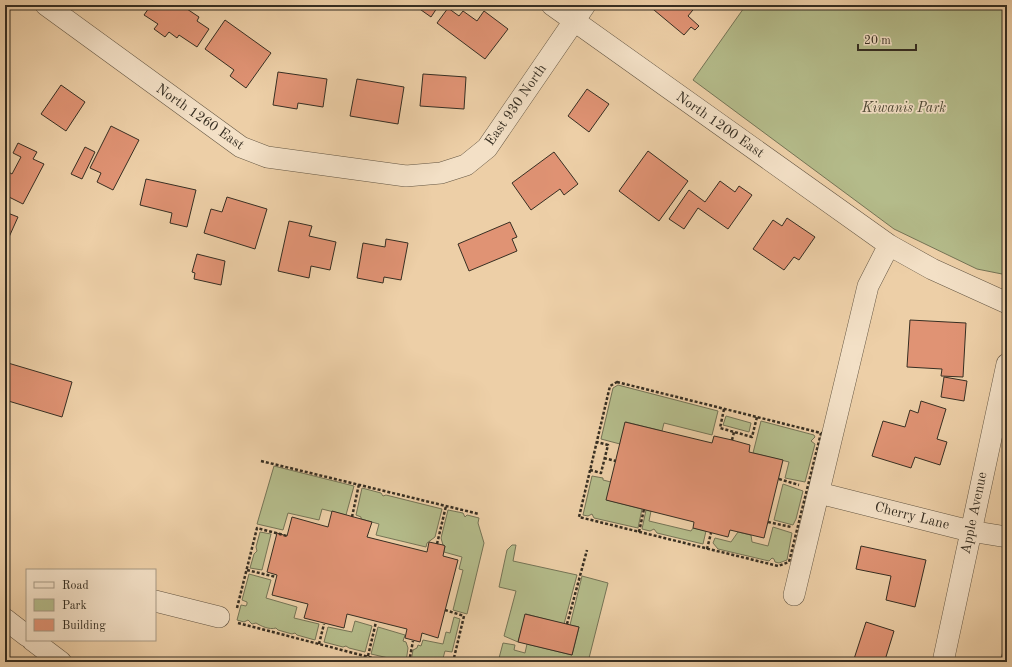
<svg xmlns="http://www.w3.org/2000/svg" width="1012" height="667" viewBox="0 0 1012 667" font-family="'Old Standard TT',serif">
  <style>
    .green { fill: #b4bb8a; stroke: #757456 }
    .building { fill: #e09374; stroke: #362e22 }
    .lines { fill: none; stroke-linecap: round; stroke-linejoin: round }
    .minor-casing { stroke: #645643; stroke-width: 22 }
    .path { stroke: #362e22; stroke-width: 2.5; stroke-dasharray: 3 2; stroke-linecap: butt }
    .minor { stroke: #f3e0c6; stroke-width: 21 }
    .labels { text-anchor: middle; dominant-baseline: central; stroke-width: 3.5; stroke-linejoin: round; paint-order: stroke }
    .street-label { font-size: 14px; fill: #362e22; stroke: #f3e0c6 }
    .park-label { font-size: 14px; font-style: italic; fill: #4f4a37; stroke: #f3e0c6 }
  </style>
  <rect width="100%" height="100%" fill="#edcfa7"/>
  <filter id="stains"><feTurbulence type="fractalNoise" baseFrequency=".005" numOctaves="4"/><feColorMatrix values="0 0 0 0 .2 0 0 0 0 .09 0 0 0 0 .02 0 0 0 .5 -.17"/></filter>
  <radialGradient id="worn" r=".72"><stop offset=".6" stop-color="#630" stop-opacity="0"/><stop offset="1" stop-color="#630" stop-opacity=".3"/></radialGradient>
  <path class="green" d="M746 5H1007V275L977 269 894 229 693 80Z
    M618 385 718 411 712 435 664 423 662 431 626 422 620 444 601 439 613 388Z
    M726 416 751 423 749 432 723 425Z
    M761 421 814 435 815 437 811 441 815 444 805 482 785 478 789 462 753 453Z
    M274 466 354 486 346 515 322 509 319 520 288 513 283 530 257 524Z
    M592 476 603 478V480L611 482 607 500 642 509 638 528 594 518 592 514 588 516 583 515Z
    M783 484 803 491 796 519 793 525 774 520Z
    M362 488 381 493 383 496 386 495 442 509 435 537 427 543 426 547 376 535 379 524 361 519V517L356 515Z
    M448 510 463 513 465 517 467 515 479 518 478 523 484 543 467 614 453 610 463 570 459 569 462 557 444 552 445 546 443 545 441 538Z
    M646 510 651 511 649 521 691 531 693 528 706 531 703 544 657 533 654 529 650 531 642 529Z
    M773 527 792 533 787 560 779 563 775 562 774 559 772 558 769 561 718 549 713 543 715 538 731 542 738 532 751 535 752 542 768 546Z
    M260 532 271 534 262 570 250 568 254 554 257 551 256 547Z
    M512 545H516L513 561 577 575 564 624 526 614 518 642 504 636 516 591 499 587 507 550Z
    M249 574 271 580 266 598 297 607 294 618 319 624 315 640 297 635 295 633 292 634 278 630 276 628C269 630 261 626 256 623L252 624 248 620 244 622 237 620 241 605 246 606 247 604V602L242 600Z
    M582 576 608 583 588 662H498L503 643 515 645 514 650 525 653 527 644 572 655 579 627 570 625Z
    M454 617 460 619 452 652 445 651 442 662H411L413 650 417 648 418 645 421 646 423 640 443 644 446 632 450 633Z
    M355 621 372 626 365 652 349 648 346 646 343 647 324 642 328 627 352 632Z
    M378 627 405 635 403 641 406 642 408 648 406 662 371 654Z"/>
  <path class="building" d="M151 5H190L187 9 199 17 197 21 209 29 197 47 179 35 177 38 169 32 165 37 154 29 158 24 144 15Z
    M341 5H350L347 9Z
    M414 5H439L431 17Z
    M648 5H697L688 16 699 26 695 30 691 27 684 35Z
    M448 8 459 16 463 11 477 21 484 11 508 29 485 59 437 23Z
    M225 20 271 53 246 88 230 76 234 70 205 49Z
    M278 72 327 79 323 107 298 103 297 109 273 105Z
    M423 74 466 77 464 109 420 106Z
    M357 79 404 87 398 124 350 116Z
    M61 85 85 102 66 131 41 114Z
    M587 89 609 104 589 132 568 116Z
    M111 126 139 140 113 190 97 182 101 173 90 168Z
    M18 143 37 152 33 159 44 164 23 204 5 195V170L12 174 21 157 13 153Z
    M85 147 95 152 82 179 71 174Z
    M648 151 688 181 659 221 619 191Z
    M554 152 578 184 564 195 560 189 531 210 512 183Z
    M146 179 196 190 187 227 170 223 172 213 140 205Z
    M720 181 735 192 739 186 752 195 728 229 698 208 684 229 669 219 689 190 705 202Z
    M227 197 267 209 255 249 204 233 211 209 222 212Z
    M5 212 18 217 5 246Z
    M787 218 815 237 799 260 794 257 784 270 753 249 773 220 782 226Z
    M289 221 312 226 309 236 336 242 330 270 311 266 309 278 278 271Z
    M510 222 517 237 512 239 517 251 469 271 458 244Z
    M386 239 408 243 401 280 384 277 383 283 357 278 363 243 385 247Z
    M197 254 225 261 221 285 194 279 195 273 192 272Z
    M910 320 966 323 963 377 941 376 942 369 907 367Z
    M8 363 72 382 62 417 5 400V373Z
    M944 377 967 381 964 401 941 397Z
    M921 401 946 409 937 439 947 442 940 465 915 457 911 468 872 456 883 421 905 427 910 410 918 413Z
    M625 422 712 443 714 436 732 440 750 445 749 452 783 460 764 538 730 530 728 537 693 528 694 522 606 500Z
    M332 511 372 522 367 537 427 552 429 542 443 545 445 546 443 556 458 560 438 638 422 633 420 642 405 638 407 629 347 614 344 628 304 618 308 604 272 595 277 575 267 572 277 533 287 536 292 517 328 527Z
    M861 546 926 560 915 607 886 600 891 576 856 569Z
    M525 614 579 627 572 655 518 642Z
    M866 622 894 631 885 660 892 662H853Z
    M1007 633V662L1001 660Z"/>
  <g class="lines">
    <g class="minor-casing">
      <path id="minor" d="M46 5 241 147 267 157 406 176 441 173 466 165 487 148 585 5
        M552 5 889 245 932 269 1007 303
        M819 493 970 531 1007 537
        M794 595 868 286 889 245
        M155 601 219 617
        M5 619 27 636
        M32 640 61 662
        M943 662 1007 364"/>
    </g>
    <path class="path" d="M617 382 821 433 789 562 778 566 579 517 610 386Z
      M724 409 720 428 752 437 757 417
      M732 440 734 432
      M604 458 616 461
      M261 461 479 514
      M590 470 601 473 608 445 597 442
      M779 479 799 485
      M352 517 359 484
      M768 522 791 527
      M639 532 644 509
      M437 544 446 506
      M707 549 711 533
      M247 570 276 577
      M237 608 257 528 287 536
      M445 610 464 616 453 662
      M238 623 388 662
      M567 624 587 550
      M319 644 324 624
      M368 656 376 622
      M409 662 413 641"/>
    <use href="#minor" class="minor"/>
  </g>
  <g class="labels">
    <g class="street-label">
      <text transform="translate(516 105) rotate(-55)">East 930 North</text>
      <text transform="translate(200 117) rotate(35)">North 1260 East</text>
      <text transform="translate(720 125) rotate(35)">North 1200 East</text>
      <text transform="translate(974 513) rotate(-78)">Apple Avenue</text>
      <text transform="translate(912 516) rotate(14)">Cherry Lane</text>
    </g>
    <g class="park-label">
      <text x="904" y="108">Kiwanis Park</text>
    </g>
  </g>
  <rect width="1012" height="667" fill="none" stroke="#edcfa7" stroke-width="20"/>
  <rect x="6" y="6" width="1000" height="655" fill="none" stroke="#362e22" stroke-width="2"/>
  <rect x="10" y="10" width="992" height="647" fill="none" stroke="#362e22"/>
  <rect x="26" y="569" width="130" height="72" fill="#f3e0c6" stroke="#a79984"/>
  <rect x="34" y="582" width="20" height="6" fill="#f3e0c6" stroke="#a79984"/>
  <text x="62" y="589" font-size="12" fill="#362e22">Road</text>
  <rect x="34" y="599" width="20" height="12" fill="#b4bb8a" stroke="#a79984"/>
  <text x="62" y="609" font-size="12" fill="#362e22">Park</text>
  <rect x="34" y="619" width="20" height="12" fill="#e09374" stroke="#a79984"/>
  <text x="62" y="629" font-size="12" fill="#362e22">Building</text>
  <path d="M858 44v6h58v-6" fill="none" stroke="#362e22" stroke-width="2"/>
  <text x="864" y="44" font-size="12" fill="#362e22" stroke="#f3e0c6" stroke-width="3" paint-order="stroke">20 m</text>
  <rect width="100%" height="100%" filter="url(#stains)"/>
  <rect width="100%" height="100%" fill="url(#worn)"/>
</svg>
